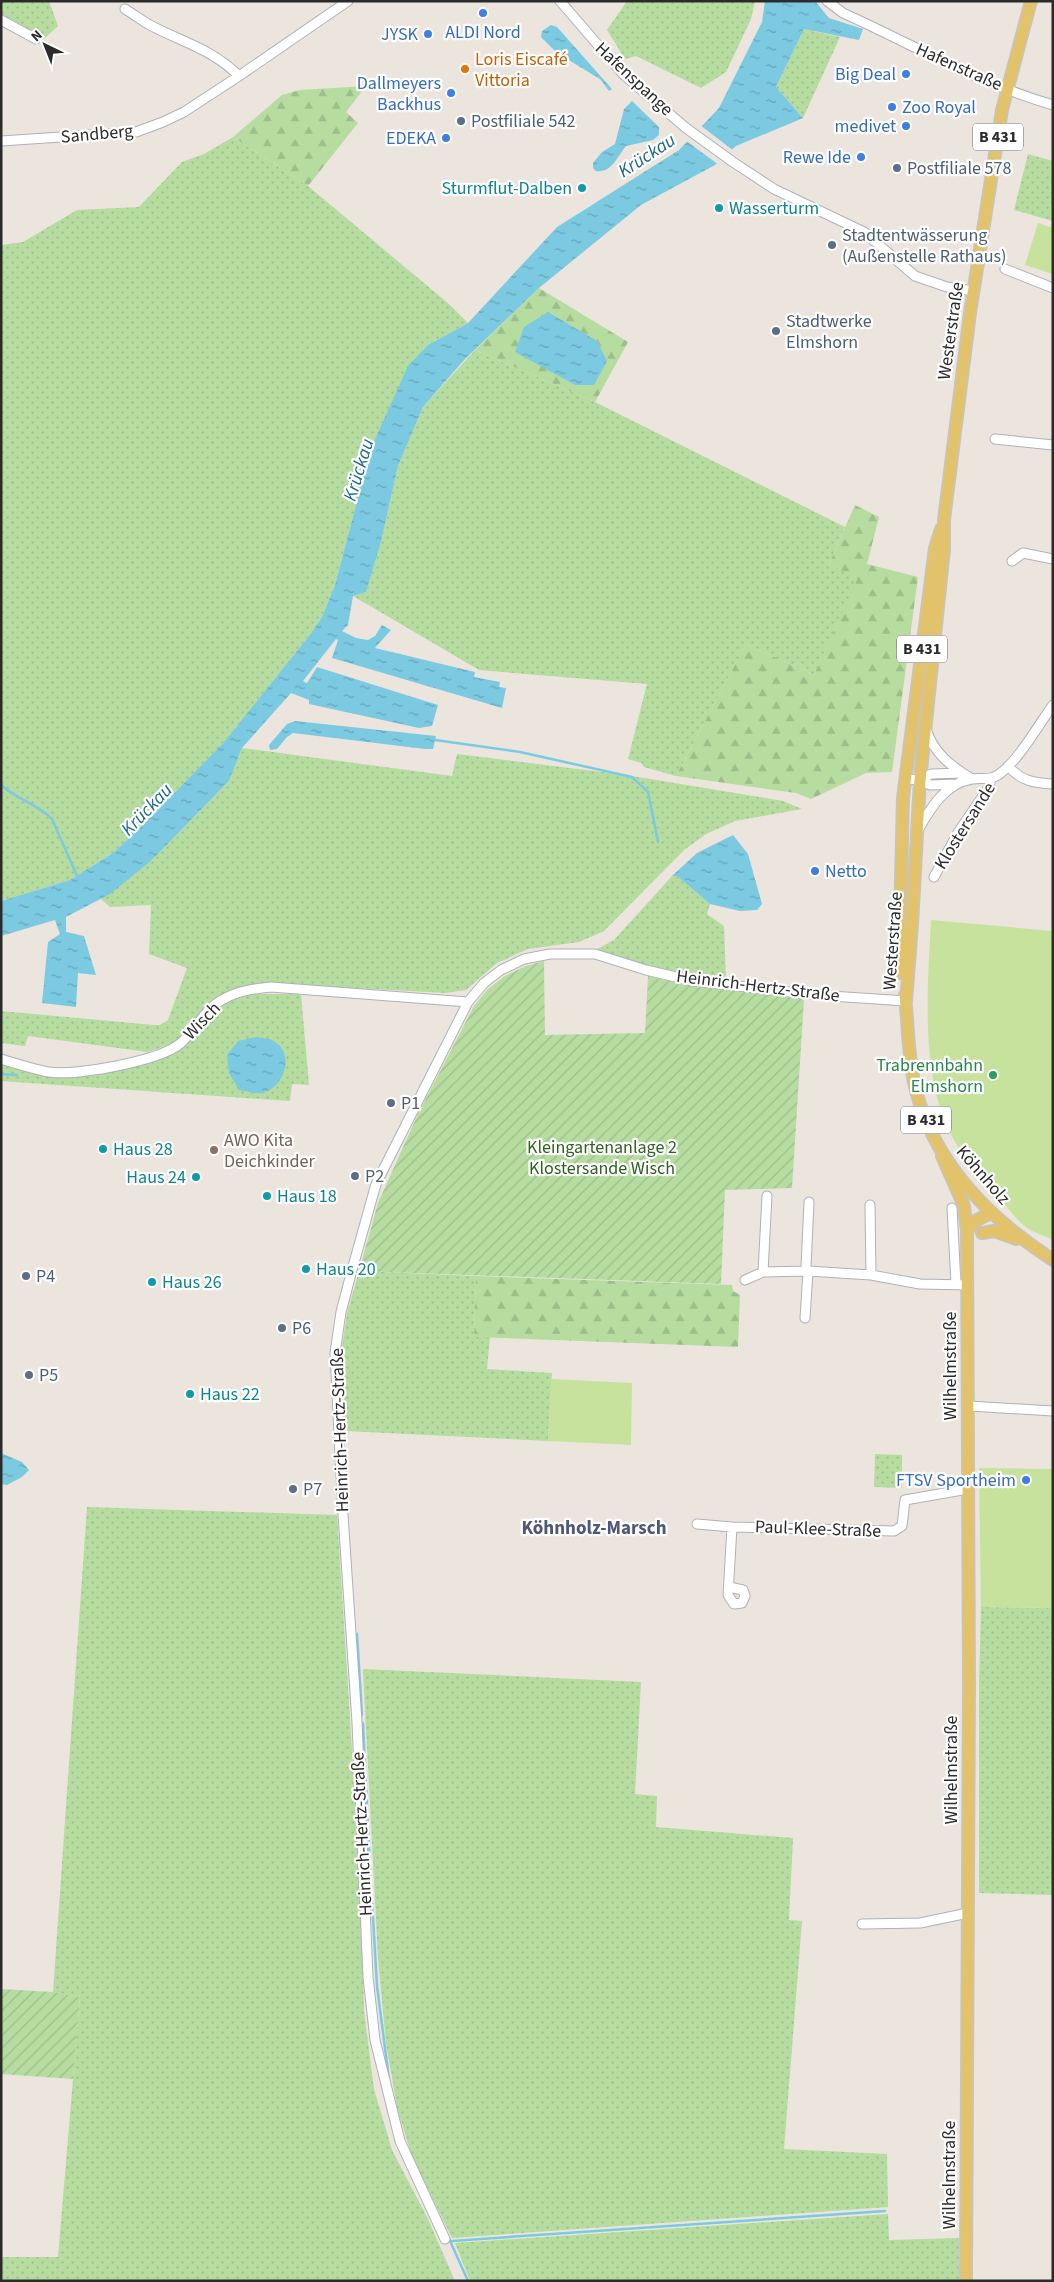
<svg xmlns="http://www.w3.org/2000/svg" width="1054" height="2282" viewBox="0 0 1054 2282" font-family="'Source Sans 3',sans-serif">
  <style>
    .grass { fill: url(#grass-dots) }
    .forest { fill: url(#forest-firs) }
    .garden { fill: url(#garden-furrows) }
    .pitch { fill: #c7e29d }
    .water { fill: url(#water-ripples) }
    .pier { fill: #ebe5de }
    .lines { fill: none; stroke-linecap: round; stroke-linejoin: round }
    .stream { stroke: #7ccae2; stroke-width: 2.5 }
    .minor-casing { stroke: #afb1ba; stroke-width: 11 }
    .major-casing { stroke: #c4c4c4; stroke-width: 14 }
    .minor { stroke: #fff; stroke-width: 9 }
    .major { stroke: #e2c36c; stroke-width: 11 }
    .shop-dot { fill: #3f7fe0; stroke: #fff; stroke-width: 2 }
    .food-dot { fill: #e8710a; stroke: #fff; stroke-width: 2 }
    .service-dot { fill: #5c6f8a; stroke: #fff; stroke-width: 2 }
    .culture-dot { fill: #0f9aa8; stroke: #fff; stroke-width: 2 }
    .leisure-dot { fill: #2e9e5b; stroke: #fff; stroke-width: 2 }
    .education-dot { fill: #8d6e63; stroke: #fff; stroke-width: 2 }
    .labels { text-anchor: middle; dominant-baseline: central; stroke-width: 4.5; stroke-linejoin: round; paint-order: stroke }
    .shield { fill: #fff; stroke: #6b6b6b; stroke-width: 1 }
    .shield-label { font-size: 16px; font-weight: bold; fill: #2b2b2b }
    .shop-label { font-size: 18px; fill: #366cbe; stroke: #fff; text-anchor: end }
    .food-label { font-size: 18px; fill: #c56008; stroke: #fff; text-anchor: start }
    .street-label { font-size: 18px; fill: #2b2b2b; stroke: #fff }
    .service-label { font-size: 18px; fill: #4e5e75; stroke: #fff; text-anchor: start }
    .culture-label { font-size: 18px; fill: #0d838f; stroke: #fff; text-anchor: start }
    .leisure-label { font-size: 18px; fill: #27864d; stroke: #fff; text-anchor: end }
    .education-label { font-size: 18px; fill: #785e54; stroke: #fff; text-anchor: start }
    .park-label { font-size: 18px; fill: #306022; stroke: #fff }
    .water-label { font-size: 19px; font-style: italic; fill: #1b6a8e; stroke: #fff }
    .neighbourhood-label { font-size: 19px; font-weight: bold; fill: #4f5877; stroke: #fff }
  </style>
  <defs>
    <pattern id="grass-dots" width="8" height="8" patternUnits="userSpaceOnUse" patternTransform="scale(1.25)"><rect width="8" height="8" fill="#b6dca0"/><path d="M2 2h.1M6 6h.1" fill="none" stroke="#9dbd8a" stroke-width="1.8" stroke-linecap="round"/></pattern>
    <pattern id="forest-firs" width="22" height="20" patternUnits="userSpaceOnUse" patternTransform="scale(1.25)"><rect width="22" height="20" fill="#b6dca0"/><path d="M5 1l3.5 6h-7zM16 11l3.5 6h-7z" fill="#9dbd8a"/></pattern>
    <pattern id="garden-furrows" width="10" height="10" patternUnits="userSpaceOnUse" patternTransform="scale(1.25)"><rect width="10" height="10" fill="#b6dca0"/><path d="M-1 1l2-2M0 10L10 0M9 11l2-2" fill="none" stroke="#9dbd8a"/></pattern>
    <pattern id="water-ripples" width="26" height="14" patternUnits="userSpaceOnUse" patternTransform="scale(1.25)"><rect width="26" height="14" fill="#7ccae2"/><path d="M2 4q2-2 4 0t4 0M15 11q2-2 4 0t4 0" fill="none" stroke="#66a4b7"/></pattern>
  </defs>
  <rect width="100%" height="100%" fill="#ebe5de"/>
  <path class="grass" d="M1 1H49L58 26 44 39 1 14Z
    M627 1H755L751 19 726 72 701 88 636 56 625 59 607 30Z
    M804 29 840 37 803 118 776 87Z
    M233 137 308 186 449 304 468 323 428 345 371 448 335 585 322 617 309 636 224 742 146 822 113 853 70 880 1 901V245L23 242 77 210 139 207 182 162 204 154Z
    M1028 154 1053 161V221L1014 210Z
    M475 350 595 402 845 527 829 564 859 578 814 675 746 644 676 776 644 767 641 763 628 759 647 684 479 670 353 596 366 592 380 546 398 466 423 407Z
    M242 748 452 776 457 754 626 775 783 801 802 809 735 821 706 834 684 850 604 931 579 942 528 949 497 963 466 990 446 993 267 983 231 990 217 997 206 1007 186 1033 174 1043 148 1052 28 1036 25 1046 1 1043V1011L154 1025H160L168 1020 187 968 149 954 151 905 110 907 101 899 151 861 229 781Z
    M672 876H677L710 904 707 914 724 926 726 978 692 976 590 953 614 940Z
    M247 994H301L309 1085 292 1084 290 1101 1 1081V1063L81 1076 159 1060 185 1046 223 1004Z
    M359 1271 476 1276 474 1337H490L487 1369 552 1373 548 1441 346 1431 341 1354 347 1313Z
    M875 1454 902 1455V1488L874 1487Z
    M87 1507 337 1515 361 1891 364 2011 374 2089 392 2150 428 2219 455 2281H1V2257H58L80 1997 53 1992Z
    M981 1607 1053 1608V1895L979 1893V1683Z
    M363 1669 641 1682 635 1794 657 1796 656 1827 793 1838 789 1920 802 1921 784 2149 887 2154 888 2207 452 2238 412 2157 397 2107 386 2043 378 1958Z
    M888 2214 889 2240 959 2238V2281H470L455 2243Z"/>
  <path class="forest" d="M366 86 346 112 358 123 308 186 233 137 282 95 300 90Z
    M539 288 628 342 595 402 475 350Z
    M855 505 879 517 867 564 918 577 892 772 866 773 811 799 796 793 676 776 746 644 814 675 858 578 829 564Z
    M476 1276 732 1285 733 1291 740 1295 738 1347 474 1337Z"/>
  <path class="garden" d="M544 961 545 1035 645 1033 648 976 687 985 804 999 792 1188 725 1190 721 1284 359 1271 378 1203 418 1114 474 1006 488 989 505 976 526 966Z
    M1 1989 53 1992 80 1997 73 2079 1 2074Z"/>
  <path class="pitch" d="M1038 223 1053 228V274L1025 265Z
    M931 920 1053 931V1240C1045 1235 1034 1234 1026 1227 1016 1220 1009 1208 1000 1199 978 1176 956 1150 944 1119 921 1059 928 982 931 920Z
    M551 1379 632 1383 631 1445 548 1441Z
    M979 1468 1053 1469V1608L981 1607Z"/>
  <path class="water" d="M765 1H815L829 18 863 29 859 40 804 29 776 87 803 118 736 146 715 165 641 205 539 288 465 359 423 407 398 466 380 546 366 592 353 596 348 625 342 631 356 638 368 640 375 636 382 625 391 630 375 648 475 672 474 677 500 682 499 687 506 688 502 708 332 658 338 640 336 639 303 681 307 683 317 667 438 705 432 726 419 728 309 704V700L291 693 242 748 229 781 151 861 110 894 66 917V932L84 936 96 975 78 973 76 1007 42 1003 48 942 60 934 55 920 1 936V901L70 880 113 853 146 822 224 742 309 636 322 617 335 585 371 448 408 366 428 345 468 323 557 227 679 150 719 108 762 22Z
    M551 25 557 27 612 89 609 91 600 79 557 53 541 37 542 31Z
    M632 101 659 127V135L653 140 626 146C617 157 612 173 596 171L593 168V163L602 152 615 144 624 109Z
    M548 312 597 341 607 361 594 385H575L515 352 524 327Z
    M295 721 436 736 433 749H425L293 733 287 737 277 749 270 750 269 745 287 724Z
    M733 835 748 854 762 904 757 910 740 911 710 904 677 876H672L697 853Z
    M256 1037C262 1038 271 1038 275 1042 295 1055 284 1088 262 1093 256 1094 246 1091 239 1090L229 1073 227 1055 238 1041Z
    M1 1453 22 1462 29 1470 22 1477 7 1485 1 1484Z"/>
  <path class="pier" d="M700 125 734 151 719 165 685 140Z"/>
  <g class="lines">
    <path class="stream" d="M435 740 520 752 632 777 648 792 658 842
      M1 785C16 799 38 804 52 819L78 878
      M1 1074 17 1075
      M357 1634 362 1715
      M363 1723 371 1891
      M372 1901 377 1986 389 2079
      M438 2214 468 2281
      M452 2241 885 2211"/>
    <g class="minor-casing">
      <path id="minor" d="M560 1 623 74 686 128 733 162 774 189 864 232 915 276 947 287 974 291
        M827 1 843 13C912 44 980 84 1053 105
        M125 9C133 14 140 19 148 24 181 42 211 48 239 76
        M1 20 36 39
        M1 141 136 132 163 122 184 112 239 76 348 1
        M1005 269 1053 288
        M995 439 1053 445
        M1012 561 1023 553 1053 559
        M926 729C934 754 951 766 972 779
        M1008 766C1021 781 1034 783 1053 784
        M905 779 920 780 930 785 957 784
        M920 780 931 774 962 773
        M918 830C930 809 945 783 972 779 982 777 989 781 998 775 1017 763 1039 724 1053 705
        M934 877 959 831 989 787 991 779
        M1 1059C17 1064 33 1069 49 1072 77 1076 160 1061 181 1043 192 1033 199 1021 208 1011 225 993 248 989 271 987L468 1002
        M870 1205 871 1275
        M952 1208 956 1284
        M763 1272 767 1196
        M745 1280 763 1272 808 1271 871 1275 920 1284 968 1285
        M805 1318 808 1271 806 1267 809 1202
        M969 1406 1053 1411
        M697 1524 732 1527 894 1531 902 1526 905 1500 968 1489
        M729 1587 743 1590 745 1596 742 1603 734 1604 728 1595 732 1527
        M862 1924 920 1923 968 1913
        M445 2239 400 2141 375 2040 368 1977 357 1722 343 1515 335 1353 341 1312 352 1270 376 1184 468 1002 484 983 501 970 524 959 550 954H595L646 970 693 981 816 995 906 1001"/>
    </g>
    <g class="major-casing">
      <path id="major" d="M903 974 900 921 903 798 935 548 941 529
        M905 995C908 1024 908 1054 914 1082 931 1161 988 1218 1053 1260
        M906 1001 912 925 920 780 944 549V520L970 313 1002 110 1031 1
        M942 1156 964 1206 967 1231 969 1686 966 2281
        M967 1231 975 1221 991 1213
        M982 1233 994 1231 1016 1239"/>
    </g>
    <use href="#minor" class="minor"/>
    <use href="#major" class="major"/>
  </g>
  <g class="shop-dot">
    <circle cx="483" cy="13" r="5"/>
    <circle cx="428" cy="34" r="5"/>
    <circle cx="906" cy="74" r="5"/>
    <circle cx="451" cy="93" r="5"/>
    <circle cx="892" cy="107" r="5"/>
    <circle cx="906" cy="126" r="5"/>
    <circle cx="446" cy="138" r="5"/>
    <circle cx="861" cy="157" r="5"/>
    <circle cx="815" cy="871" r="5"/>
    <circle cx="1026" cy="1480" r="5"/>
  </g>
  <circle class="food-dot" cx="465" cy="69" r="5"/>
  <g class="service-dot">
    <circle cx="461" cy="121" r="5"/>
    <circle cx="897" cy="168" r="5"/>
    <circle cx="832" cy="245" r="5"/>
    <circle cx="776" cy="331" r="5"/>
    <circle cx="391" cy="1103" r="5"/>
    <circle cx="355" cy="1176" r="5"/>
    <circle cx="26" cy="1276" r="5"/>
    <circle cx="282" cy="1328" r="5"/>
    <circle cx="29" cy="1375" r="5"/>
    <circle cx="293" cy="1489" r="5"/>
  </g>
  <g class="culture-dot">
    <circle cx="582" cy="188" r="5"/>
    <circle cx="719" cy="208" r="5"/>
    <circle cx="103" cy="1149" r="5"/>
    <circle cx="196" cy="1177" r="5"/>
    <circle cx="267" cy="1196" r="5"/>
    <circle cx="306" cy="1269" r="5"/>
    <circle cx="152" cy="1282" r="5"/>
    <circle cx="190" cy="1394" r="5"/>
  </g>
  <circle class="leisure-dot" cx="993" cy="1075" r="5"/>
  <circle class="education-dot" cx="214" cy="1150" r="5"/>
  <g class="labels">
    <g class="shield">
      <rect x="973" y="123.5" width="50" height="27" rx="4"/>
      <rect x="897" y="635.5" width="50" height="27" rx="4"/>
      <rect x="901" y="1106.5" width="50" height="27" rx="4"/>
    </g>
    <g class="shield-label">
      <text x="998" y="137">B 431</text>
      <text x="922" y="649">B 431</text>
      <text x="926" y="1120">B 431</text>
    </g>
    <g class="shop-label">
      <text x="483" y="32" text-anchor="middle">ALDI Nord</text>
      <text x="418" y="34">JYSK</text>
      <text x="896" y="74">Big Deal</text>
      <text x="441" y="83">Dallmeyers<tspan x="441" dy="21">Backhus</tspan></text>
      <text x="902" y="107" text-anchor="start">Zoo Royal</text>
      <text x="896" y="126">medivet</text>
      <text x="436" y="138">EDEKA</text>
      <text x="851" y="157">Rewe Ide</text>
      <text x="825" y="871" text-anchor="start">Netto</text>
      <text x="1016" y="1480">FTSV Sportheim</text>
    </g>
    <g class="food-label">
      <text x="475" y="59">Loris Eiscafé<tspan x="475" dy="21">Vittoria</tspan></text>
    </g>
    <g class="street-label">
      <text transform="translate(959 67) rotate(24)">Hafenstraße</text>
      <text transform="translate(634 79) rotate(43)">Hafenspange</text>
      <text transform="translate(97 134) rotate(-5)">Sandberg</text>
      <text transform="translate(951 331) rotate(-82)">Westerstraße</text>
      <text transform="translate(965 826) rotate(-58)">Klostersande</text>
      <text transform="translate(893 941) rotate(-86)">Westerstraße</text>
      <text transform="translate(758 986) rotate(7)">Heinrich-Hertz-Straße</text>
      <text transform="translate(202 1021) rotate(-46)">Wisch</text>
      <text transform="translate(983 1175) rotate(49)">Köhnholz</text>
      <text transform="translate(950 1366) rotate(-90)">Wilhelmstraße</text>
      <text transform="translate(340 1430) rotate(-92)">Heinrich-Hertz-Straße</text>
      <text transform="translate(818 1529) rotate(2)">Paul-Klee-Straße</text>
      <text transform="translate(951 1770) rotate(-90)">Wilhelmstraße</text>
      <text transform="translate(362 1834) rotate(-93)">Heinrich-Hertz-Straße</text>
      <text transform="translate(949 2175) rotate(-90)">Wilhelmstraße</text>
    </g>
    <g class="service-label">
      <text x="471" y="121">Postfiliale 542</text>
      <text x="907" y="168">Postfiliale 578</text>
      <text x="842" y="235">Stadtentwässerung<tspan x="842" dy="21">(Außenstelle Rathaus)</tspan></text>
      <text x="786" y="321">Stadtwerke<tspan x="786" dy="21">Elmshorn</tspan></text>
      <text x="401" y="1103">P1</text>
      <text x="365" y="1176">P2</text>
      <text x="36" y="1276">P4</text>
      <text x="292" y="1328">P6</text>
      <text x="39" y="1375">P5</text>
      <text x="303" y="1489">P7</text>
    </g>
    <g class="culture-label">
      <text x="572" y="188" text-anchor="end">Sturmflut-Dalben</text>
      <text x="729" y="208">Wasserturm</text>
      <text x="113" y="1149">Haus 28</text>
      <text x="186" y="1177" text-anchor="end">Haus 24</text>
      <text x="277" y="1196">Haus 18</text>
      <text x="316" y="1269">Haus 20</text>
      <text x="162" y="1282">Haus 26</text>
      <text x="200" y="1394">Haus 22</text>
    </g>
    <g class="leisure-label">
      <text x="983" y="1065">Trabrennbahn<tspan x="983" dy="21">Elmshorn</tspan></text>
    </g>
    <g class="education-label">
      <text x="224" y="1140">AWO Kita<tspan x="224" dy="21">Deichkinder</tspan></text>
    </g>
    <g class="park-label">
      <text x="602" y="1147">Kleingartenanlage 2<tspan x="602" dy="21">Klostersande Wisch</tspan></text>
    </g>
    <g class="water-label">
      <text transform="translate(647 156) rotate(-33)">Krückau</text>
      <text transform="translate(359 470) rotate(-73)">Krückau</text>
      <text transform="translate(147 810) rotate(-46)">Krückau</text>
    </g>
    <g class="neighbourhood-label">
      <text x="594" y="1528">Köhnholz-Marsch</text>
    </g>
  </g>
  <rect width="1054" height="2282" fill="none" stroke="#2b2b2b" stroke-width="5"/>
  <g transform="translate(45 45) rotate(317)" stroke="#ffffff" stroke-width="4" paint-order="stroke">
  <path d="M0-4L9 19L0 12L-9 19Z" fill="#2b2b2b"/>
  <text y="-8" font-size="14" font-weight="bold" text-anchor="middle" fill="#2b2b2b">N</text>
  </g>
</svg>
